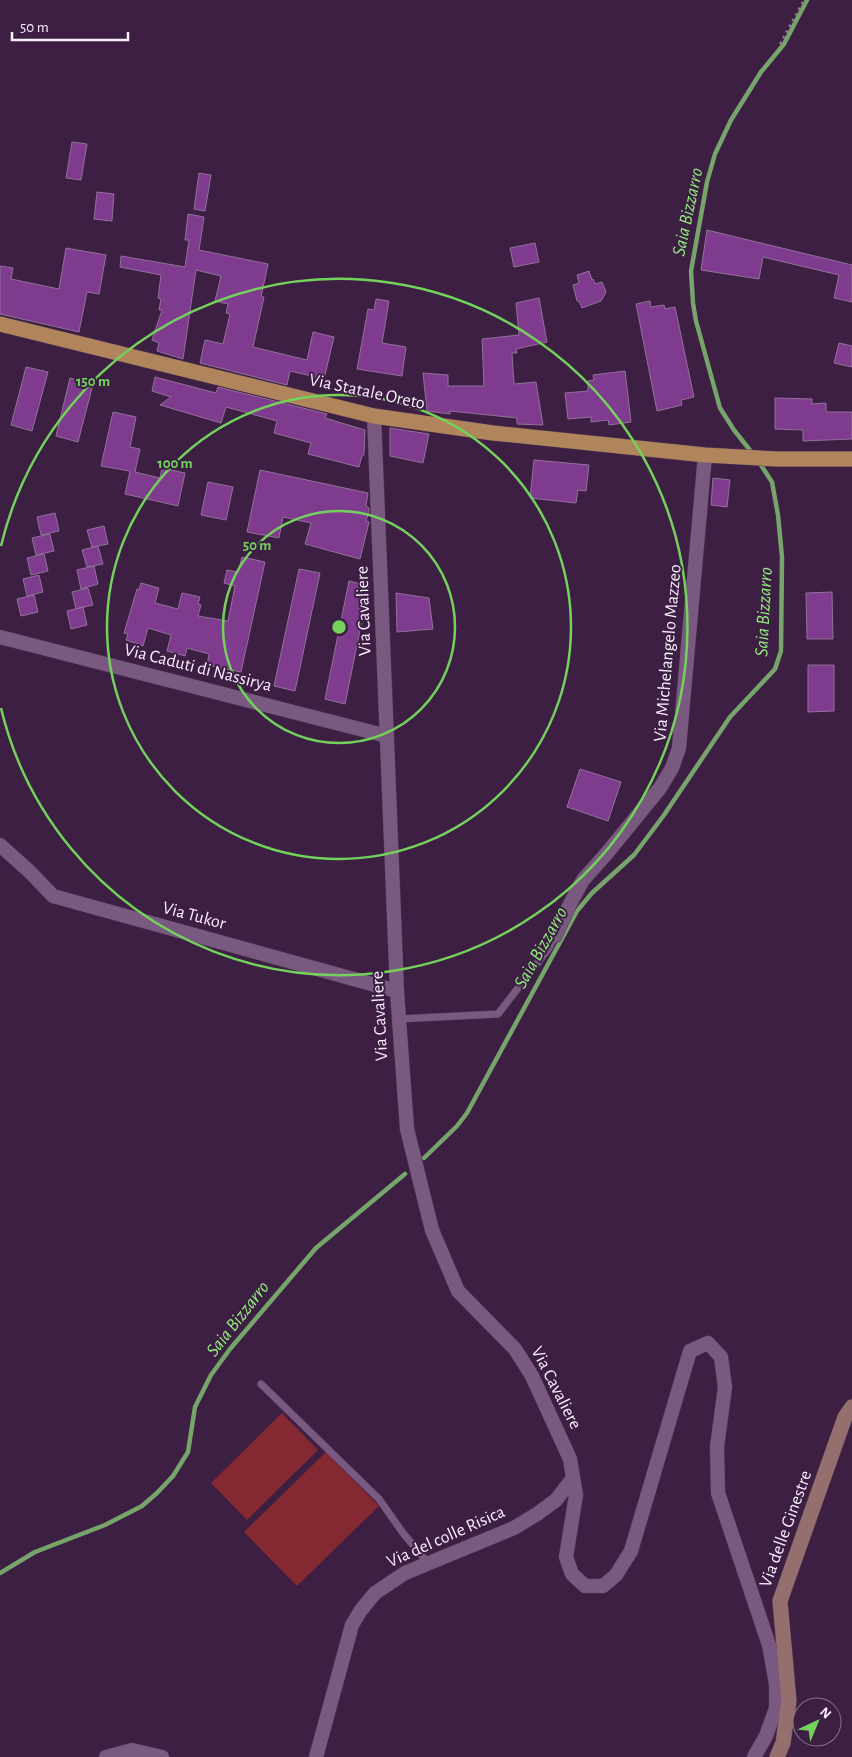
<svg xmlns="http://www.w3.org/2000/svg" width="852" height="1757" viewBox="0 0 852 1757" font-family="'Alegreya Sans',sans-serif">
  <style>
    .green { fill: #842931 }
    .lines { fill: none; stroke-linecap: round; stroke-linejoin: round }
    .stream { stroke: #76a46a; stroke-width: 4.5 }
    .building { fill: #7f3c8e; stroke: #92719a }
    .lane-casing { stroke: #513a57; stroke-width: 8 }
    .street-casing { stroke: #513a57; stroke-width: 15 }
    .secondary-casing { stroke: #513a57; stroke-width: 16 }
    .primary-casing { stroke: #513a57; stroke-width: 16 }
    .path { stroke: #8e7893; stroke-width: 2.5; stroke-dasharray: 2.5 4; stroke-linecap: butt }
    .lane { stroke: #795980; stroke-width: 7 }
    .street { stroke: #795980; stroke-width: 14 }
    .secondary { stroke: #956f6e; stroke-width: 15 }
    .primary { stroke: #b1855c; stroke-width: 15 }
    .ring { fill: none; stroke: #73d25c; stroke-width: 2.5 }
    .labels { text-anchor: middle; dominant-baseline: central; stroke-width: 4; stroke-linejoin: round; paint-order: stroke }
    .street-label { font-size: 18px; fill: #f9eefc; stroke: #3c1f43 }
    .water-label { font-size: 19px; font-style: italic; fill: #91ed7b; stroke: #3c1f43 }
    .centre { fill: #73d25c; stroke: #3c1f43; stroke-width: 2.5 }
    .ring-label { font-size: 15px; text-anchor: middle; font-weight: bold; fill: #73d25c; stroke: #3c1f43; stroke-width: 4; stroke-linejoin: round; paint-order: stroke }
  </style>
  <rect width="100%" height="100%" fill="#3c1f43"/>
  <path class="green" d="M282 1413 318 1450 247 1520 211 1483Z
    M326 1452 379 1506 297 1586 244 1532Z"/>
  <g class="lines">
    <path class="stream" d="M753 454 734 430 720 408 696 321 693 303 691 271 707 182 715 154 731 120 761 72 784 44 807 0
      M424 1158 457 1126 467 1113 577 911 592 893 634 855 664 815 730 717 775 669 781 651 782 557 778 515 772 482 759 462
      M0 1573 35 1552 105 1525 142 1506 157 1493 173 1476 188 1452 195 1407 211 1375 230 1349 316 1248 405 1174"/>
  </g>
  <path class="building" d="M72 142 87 144 81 180 66 178Z
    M199 173 211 175 205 211 194 209Z
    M97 192 114 194 112 221 94 219Z
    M188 214 204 217 199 250 268 264 261 297H264L253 347 307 360 313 332 334 337 324 379 290 371 287 385 200 363 205 340 223 344 230 314 226 313 228 304 215 301 221 276 196 270 183 359 157 351 159 343 152 340 162 310H159L161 299 158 298 161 275 120 267 121 256 185 267 189 240H185Z
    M707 230 852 265V302L834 298 839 275 763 257 759 279 701 270Z
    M535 243 539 262 514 267 510 248Z
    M66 248 106 255 99 294 87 292 79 332 0 314V266L13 268 11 279 59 289Z
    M589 271 592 280 593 279 595 284 602 282 606 292 601 301 582 308 579 301H577L573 285 579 283 577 275Z
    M539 298 547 342 516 349 517 353H512L514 384 536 382 543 425 517 424V418L450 411V414L427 411 423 373 448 375V386H484L482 339 519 335 516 303Z
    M376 299 389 301 382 343 406 347 402 376 357 369 368 309 374 310Z
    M650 301 651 307 664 305 665 309 675 307 694 397 681 400 682 405 657 411 636 304Z
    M839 343 852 346V367L834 363Z
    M26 367 48 372 32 431 11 425Z
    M625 371 631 422 609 425 608 420 591 422V417L568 419 565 393 588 391V381L594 380 593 375Z
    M155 377 216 393 218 387 327 414 325 418 365 430 364 455 362 456 359 467 308 454 311 443 274 433 277 421 226 407 221 423 160 405 171 397 152 391Z
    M70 378 93 384 78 442 56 436Z
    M775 398 812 399V404L826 403V412H852V439L803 441V430L775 429Z
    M113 412 136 417 130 447 140 449 135 472 160 478 162 468 185 473 178 506 125 494 130 471 101 466Z
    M390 428 429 434 423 463 390 456Z
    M534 460 589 465 586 491 578 490 576 503 530 498Z
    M260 470 368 493 366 506 369 508V512L366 521 369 522 360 559 305 544 311 523 283 517 279 538 247 532Z
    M713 478 730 480 727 507 711 505Z
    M208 482 233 487 226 520 201 515Z
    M55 513 59 531 41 535 37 517Z
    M104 526 108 544 92 547 87 530Z
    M50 534 54 551 36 555 32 538Z
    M98 546 103 564 87 567 82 550Z
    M44 554 48 571 31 575 27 558Z
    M242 557 265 562 241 672 207 665 209 654 187 648 185 656 167 651 171 635 148 628 143 646 126 640 128 634 124 633 137 589 139 590 141 583 159 588 155 603 178 609 182 593 200 597 198 604 201 605 198 616 228 621 235 586 224 583 227 570 238 572Z
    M94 566 98 584 81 589 77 570Z
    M299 569 320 573 295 691 274 686Z
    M39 575 43 592 27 596 23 579Z
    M349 581 369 586 345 704 325 699Z
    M88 588 93 605 76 609 72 592Z
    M832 592 833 639H807L806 593Z
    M396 593 429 598 433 629 397 632Z
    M34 595 38 612 21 616 17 599Z
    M83 607 87 625 71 629 67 611Z
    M808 665H834V711L808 712Z
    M580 769 621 782 608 821 567 807Z"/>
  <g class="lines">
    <g class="lane-casing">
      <path id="lane" d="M398 1019 498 1014 549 948 555 936
        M261 1384 379 1499 403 1533 428 1563"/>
    </g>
    <g class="street-casing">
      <path id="street" d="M374 416 397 991 407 1129 432 1230 458 1291 515 1349 532 1376 570 1459 576 1495 566 1557 572 1574 585 1586H603L616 1575 631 1551 690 1351 708 1343 721 1357 725 1387 717 1447 718 1493 769 1645 776 1684V1708L766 1736 754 1757
        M0 637 387 736
        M0 845 30 872 53 896 397 991
        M555 936 570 904 583 880 607 853 660 788 672 768 679 748 705 455
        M106 1757 132 1750 162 1757
        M316 1757 352 1625 361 1610 375 1593 405 1573 514 1528 537 1514 556 1500 573 1478"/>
    </g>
    <g class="secondary-casing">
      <path id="secondary" d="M777 1757 783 1743 789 1701 780 1601 845 1417 852 1407"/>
    </g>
    <g class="primary-casing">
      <path id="primary" d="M0 324 374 416 493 433 705 455 777 459H852"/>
    </g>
    <path class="path" d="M780 44 804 0"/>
    <use href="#lane" class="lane"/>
    <use href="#street" class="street"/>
    <use href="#secondary" class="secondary"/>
    <use href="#primary" class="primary"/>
  </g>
  <g class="ring">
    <circle cx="339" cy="627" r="116"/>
    <circle cx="339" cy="627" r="232"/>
    <path d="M1 546A348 348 0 1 1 1 708"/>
  </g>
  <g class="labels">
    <g class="street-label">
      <text transform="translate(367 392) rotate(12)">Via Statale Oreto</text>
      <text transform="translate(364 611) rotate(-92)">Via Cavaliere</text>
      <text transform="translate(668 653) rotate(-85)">Via Michelangelo Mazzeo</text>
      <text transform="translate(198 668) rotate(14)">Via Caduti di Nassirya</text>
      <text transform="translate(194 916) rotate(15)">Via Tukor</text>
      <text transform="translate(380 1016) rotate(-93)">Via Cavaliere</text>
      <text transform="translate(556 1388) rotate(63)">Via Cavaliere</text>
      <text transform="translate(786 1529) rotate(-70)">Via delle Ginestre</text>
      <text transform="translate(446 1537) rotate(-24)">Via del colle Risica</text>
    </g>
    <g class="water-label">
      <text transform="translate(688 212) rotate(-78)">Saia Bizzarro</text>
      <text transform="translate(764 612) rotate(-87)">Saia Bizzarro</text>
      <text transform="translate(541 948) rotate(-61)">Saia Bizzarro</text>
      <text transform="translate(238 1319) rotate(-52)">Saia Bizzarro</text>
    </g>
  </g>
  <circle cx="339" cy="627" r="8" class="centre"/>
  <g class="ring-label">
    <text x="93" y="386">150 m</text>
    <text x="175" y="468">100 m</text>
    <text x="257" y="550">50 m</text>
  </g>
  <g transform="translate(817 1722) rotate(44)"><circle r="24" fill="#3c1f43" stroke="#88728d"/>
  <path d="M0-4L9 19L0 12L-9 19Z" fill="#73d25c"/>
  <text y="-8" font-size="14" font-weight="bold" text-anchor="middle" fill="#f9eefc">N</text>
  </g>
  <path d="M12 32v8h116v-8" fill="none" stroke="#f9eefc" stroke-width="2.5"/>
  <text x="20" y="32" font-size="15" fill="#f9eefc" stroke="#3c1f43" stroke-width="4" paint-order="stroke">50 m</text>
</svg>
